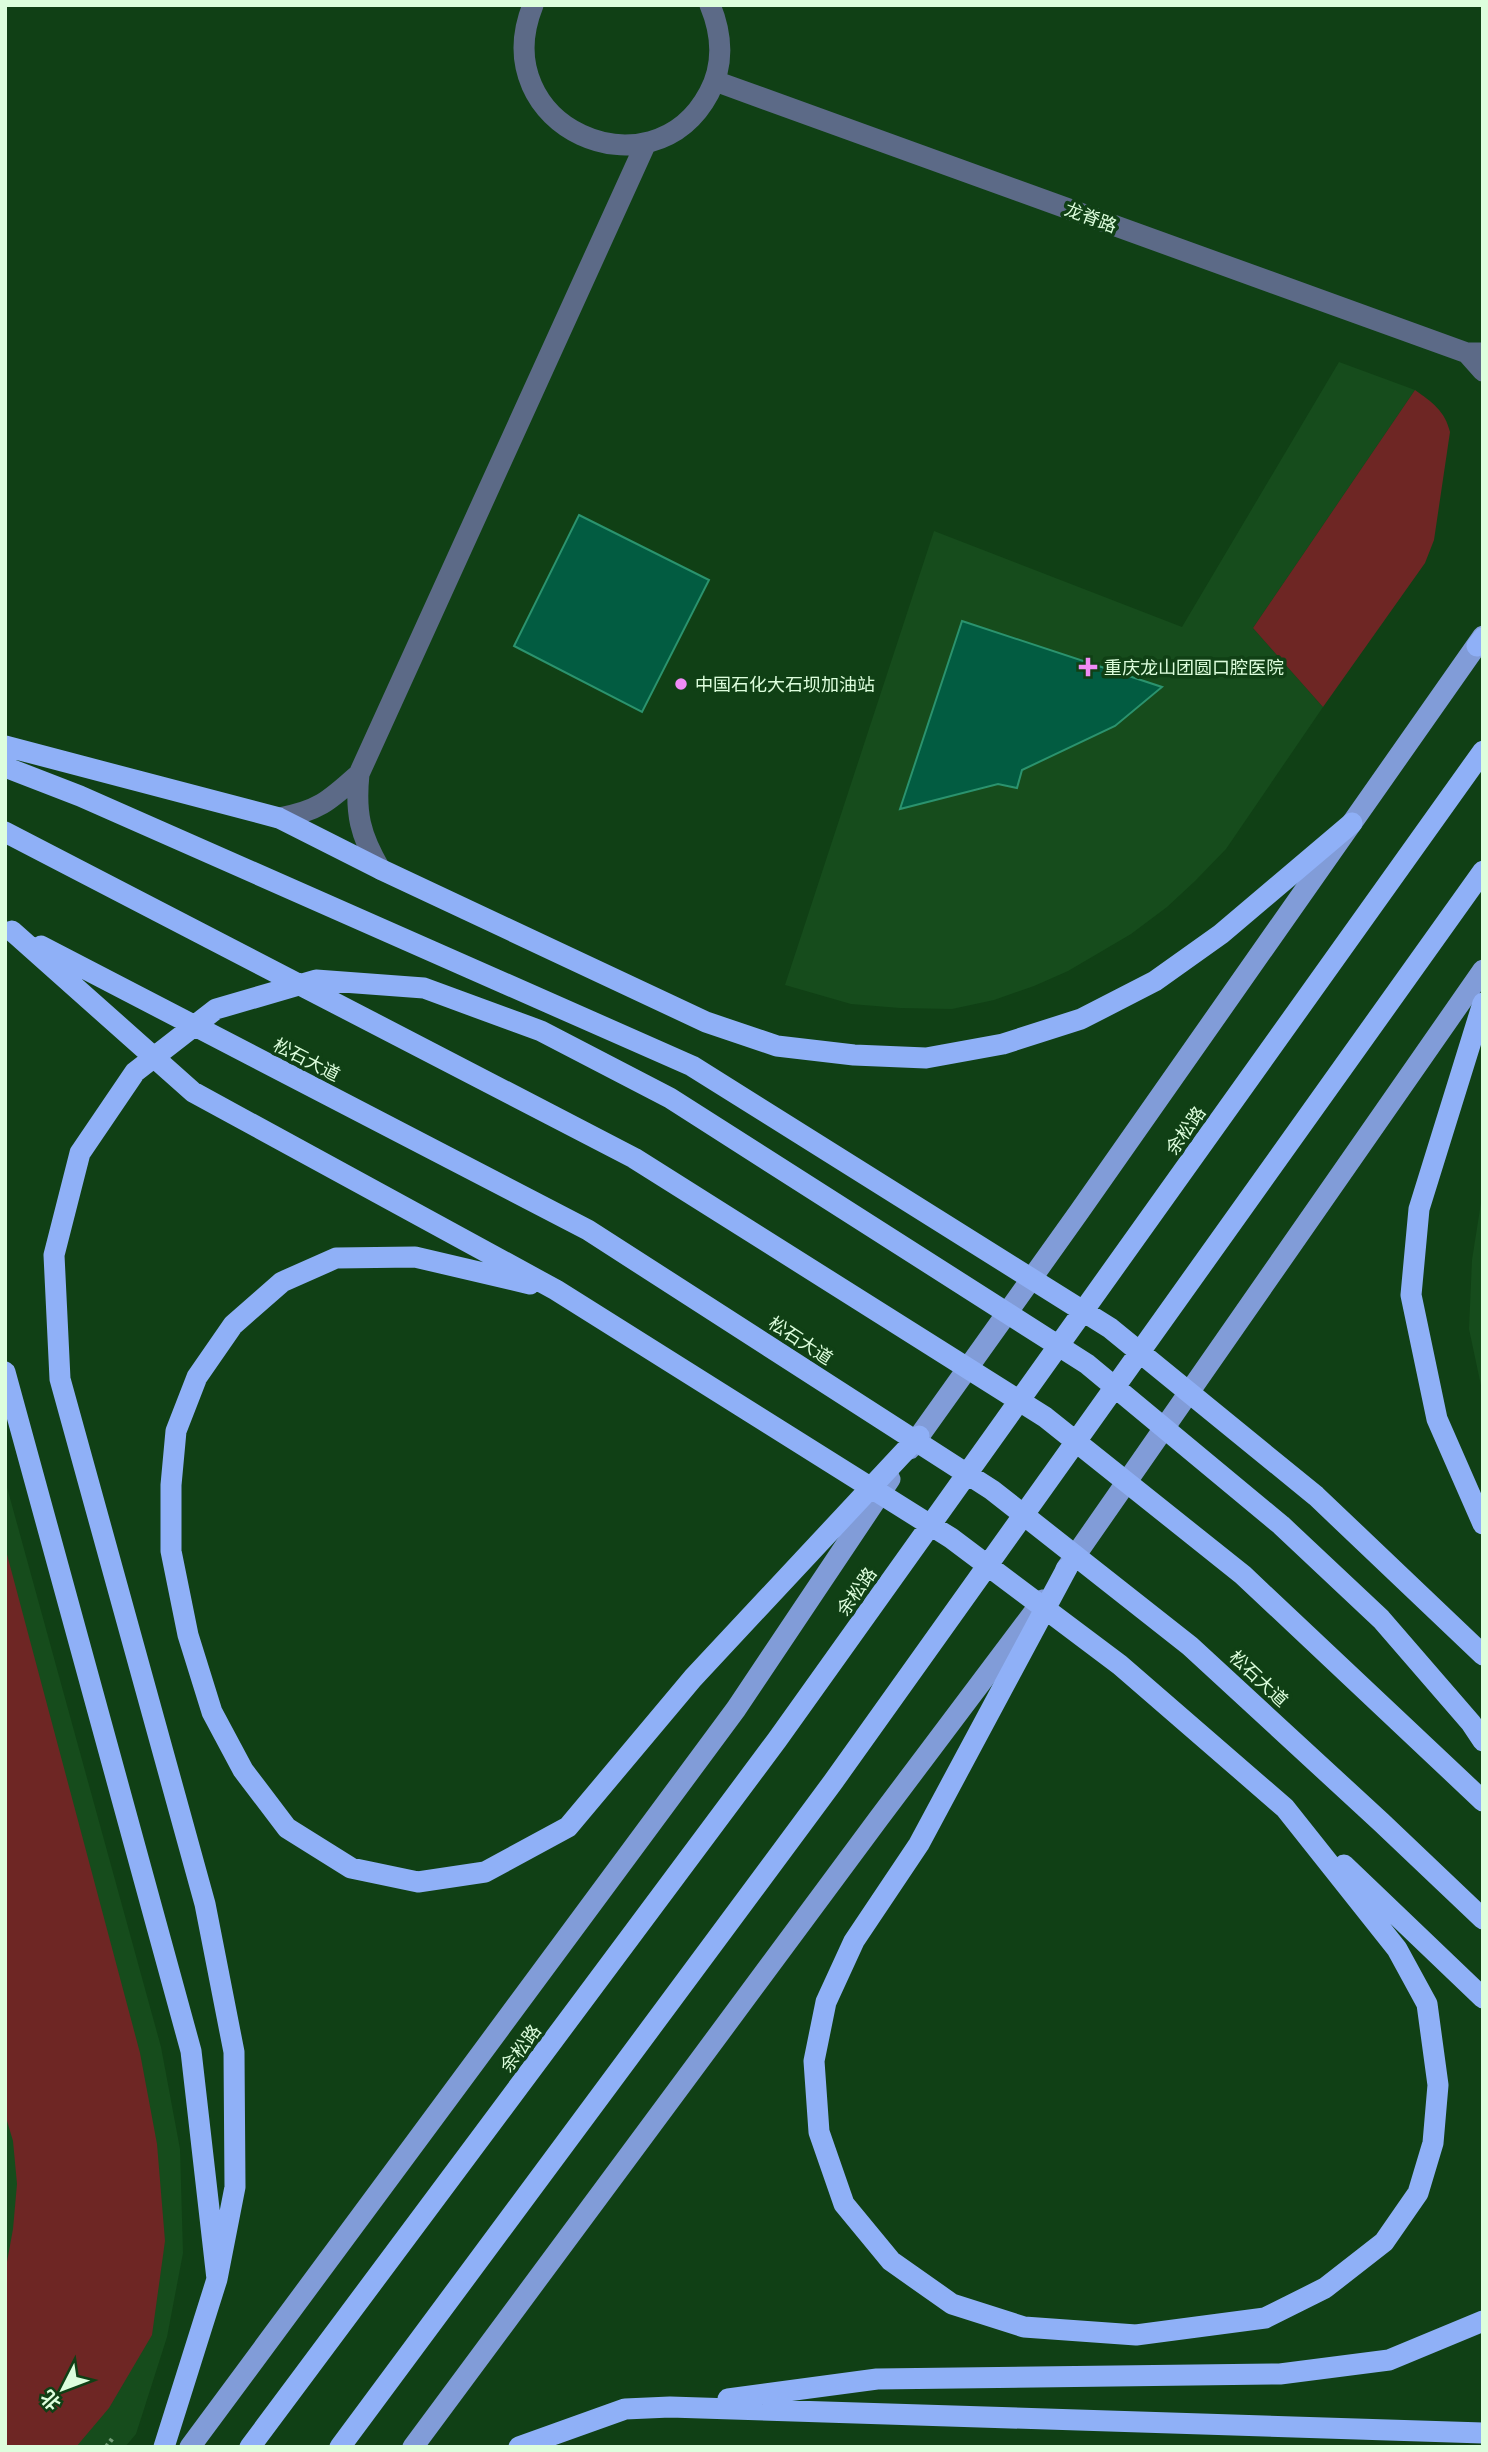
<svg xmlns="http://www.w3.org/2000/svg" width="1488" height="2452" viewBox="0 0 1488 2452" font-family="'Noto Sans','Noto Sans SC',sans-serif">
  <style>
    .built { fill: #164c1c }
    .green { fill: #6e2624 }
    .building { fill: #025c41; stroke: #2b936e; stroke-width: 2 }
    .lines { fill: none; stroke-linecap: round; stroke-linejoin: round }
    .path { stroke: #759e78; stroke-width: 4.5; stroke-dasharray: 3.5 3.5; stroke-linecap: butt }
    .minor { stroke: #5c6a87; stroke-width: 21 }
    .major { stroke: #819cd8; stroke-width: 21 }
    .highway { stroke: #8fb0f7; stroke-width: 21 }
    .poi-dot { fill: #f08bf6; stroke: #104015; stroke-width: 2.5 }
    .labels { text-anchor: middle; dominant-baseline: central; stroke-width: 7; stroke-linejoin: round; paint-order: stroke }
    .street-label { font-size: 18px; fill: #ddfedd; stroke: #104015 }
    .poi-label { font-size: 18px; fill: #ddfedd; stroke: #104015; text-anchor: start }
  </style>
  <rect width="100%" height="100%" fill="#104015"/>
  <path class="built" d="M1339 362 1415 390 1253 628 1323 707 1226 849 1195 881 1167 907 1131 934 1068 971 1034 986 994 1000 952 1009 900 1008 851 1004 785 985 934 531 1182 627Z
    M1483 1190V1395L1469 1329 1472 1260Z
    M5 1480 161 2047 180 2149 183 2253 167 2337 136 2434 125 2447H5Z"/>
  <path class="green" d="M1415 390C1432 402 1445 411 1450 432L1434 540 1425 563 1323 707 1253 628Z
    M5 1547 140 2053 157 2144 165 2241 152 2335 109 2408 76 2447H5V2273L13 2229 17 2184 13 2141 5 2114Z"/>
  <path class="building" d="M579 515 709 580 642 712 514 646Z
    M962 621 1162 687 1115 726 1022 770 1017 788 998 784 900 809Z"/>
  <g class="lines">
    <path class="path" d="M106 2447 112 2439"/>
    <path class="minor" d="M533 5C484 127 652 200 709 93 724 65 722 34 710 5
      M715 81 1467 353
      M1483 353H1467L1483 371
      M279 818C319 811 330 800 359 774
      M380 869C360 835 355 813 359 774L646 143"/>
    <path class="major" d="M910 1449 1079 1212 1483 636
      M1066 1569 1483 970
      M190 2447 736 1709 890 1479
      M413 2447 879 1818 1043 1600"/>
    <path class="highway" d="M1477 646 1483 638
      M5 746 279 818 380 869 706 1022 777 1046 854 1055 926 1058 1003 1044 1081 1019 1155 981 1221 934 1352 823
      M5 767 80 796 692 1066 1110 1328 1316 1496 1483 1655
      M5 832 634 1158 1045 1417 1243 1575 1483 1801
      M12 931 193 1092 556 1290 951 1538 1120 1665 1285 1808 1397 1949 1427 2004 1438 2085 1433 2143 1418 2193 1384 2242 1325 2288 1265 2318 1136 2335 1024 2327 952 2304 891 2261 844 2204 819 2132 814 2061 826 2002 854 1941 919 1844 1067 1568
      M41 946 588 1230 992 1490 1190 1646 1381 1822 1483 1919
      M1483 1003 1419 1209 1411 1295 1437 1419 1483 1524
      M530 1284 415 1257 336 1258 282 1282 233 1325 197 1377 176 1431 171 1485V1551L188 1635 212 1712 243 1770 287 1828 351 1868 418 1882 485 1872 568 1827 693 1678 919 1436
      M5 1372 191 2051 217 2279 164 2447
      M1344 1865 1483 1998
      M217 2279 235 2187 234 2052 205 1904 60 1379 54 1255 80 1153 135 1072 216 1009 316 980 424 988 541 1031 670 1098 1087 1364 1281 1525 1381 1619 1471 1723 1483 1741
      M728 2399 877 2379 1280 2374 1389 2360 1483 2321
      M250 2447 777 1740 1483 751
      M340 2447 833 1782 1483 871
      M519 2447 625 2409 670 2407 1483 2433"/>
  </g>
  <g class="poi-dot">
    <path d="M1084.5 656.5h7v7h7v7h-7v7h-7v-7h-7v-7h7z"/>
    <circle cx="681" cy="684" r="7"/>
  </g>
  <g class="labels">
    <g class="street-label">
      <text transform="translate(1091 217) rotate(20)">龙脊路</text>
      <text transform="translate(307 1059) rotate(27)">松石大道</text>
      <text transform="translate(1185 1130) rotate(-55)">余松路</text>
      <text transform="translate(801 1340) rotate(33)">松石大道</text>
      <text transform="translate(856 1591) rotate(-55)">余松路</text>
      <text transform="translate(1259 1678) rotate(43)">松石大道</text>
      <text transform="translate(520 2048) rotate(-53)">余松路</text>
    </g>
    <g class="poi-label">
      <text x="1104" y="667">重庆龙山团圆口腔医院</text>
      <text x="695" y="684">中国石化大石坝加油站</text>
    </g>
  </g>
  <rect width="1488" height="2452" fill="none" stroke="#ddfedd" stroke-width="14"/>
  <g transform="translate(63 2389) rotate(228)" stroke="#104015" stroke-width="5" paint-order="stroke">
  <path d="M0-5L12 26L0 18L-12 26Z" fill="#ddfedd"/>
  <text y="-10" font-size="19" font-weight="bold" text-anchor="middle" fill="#ddfedd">北</text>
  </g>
</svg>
